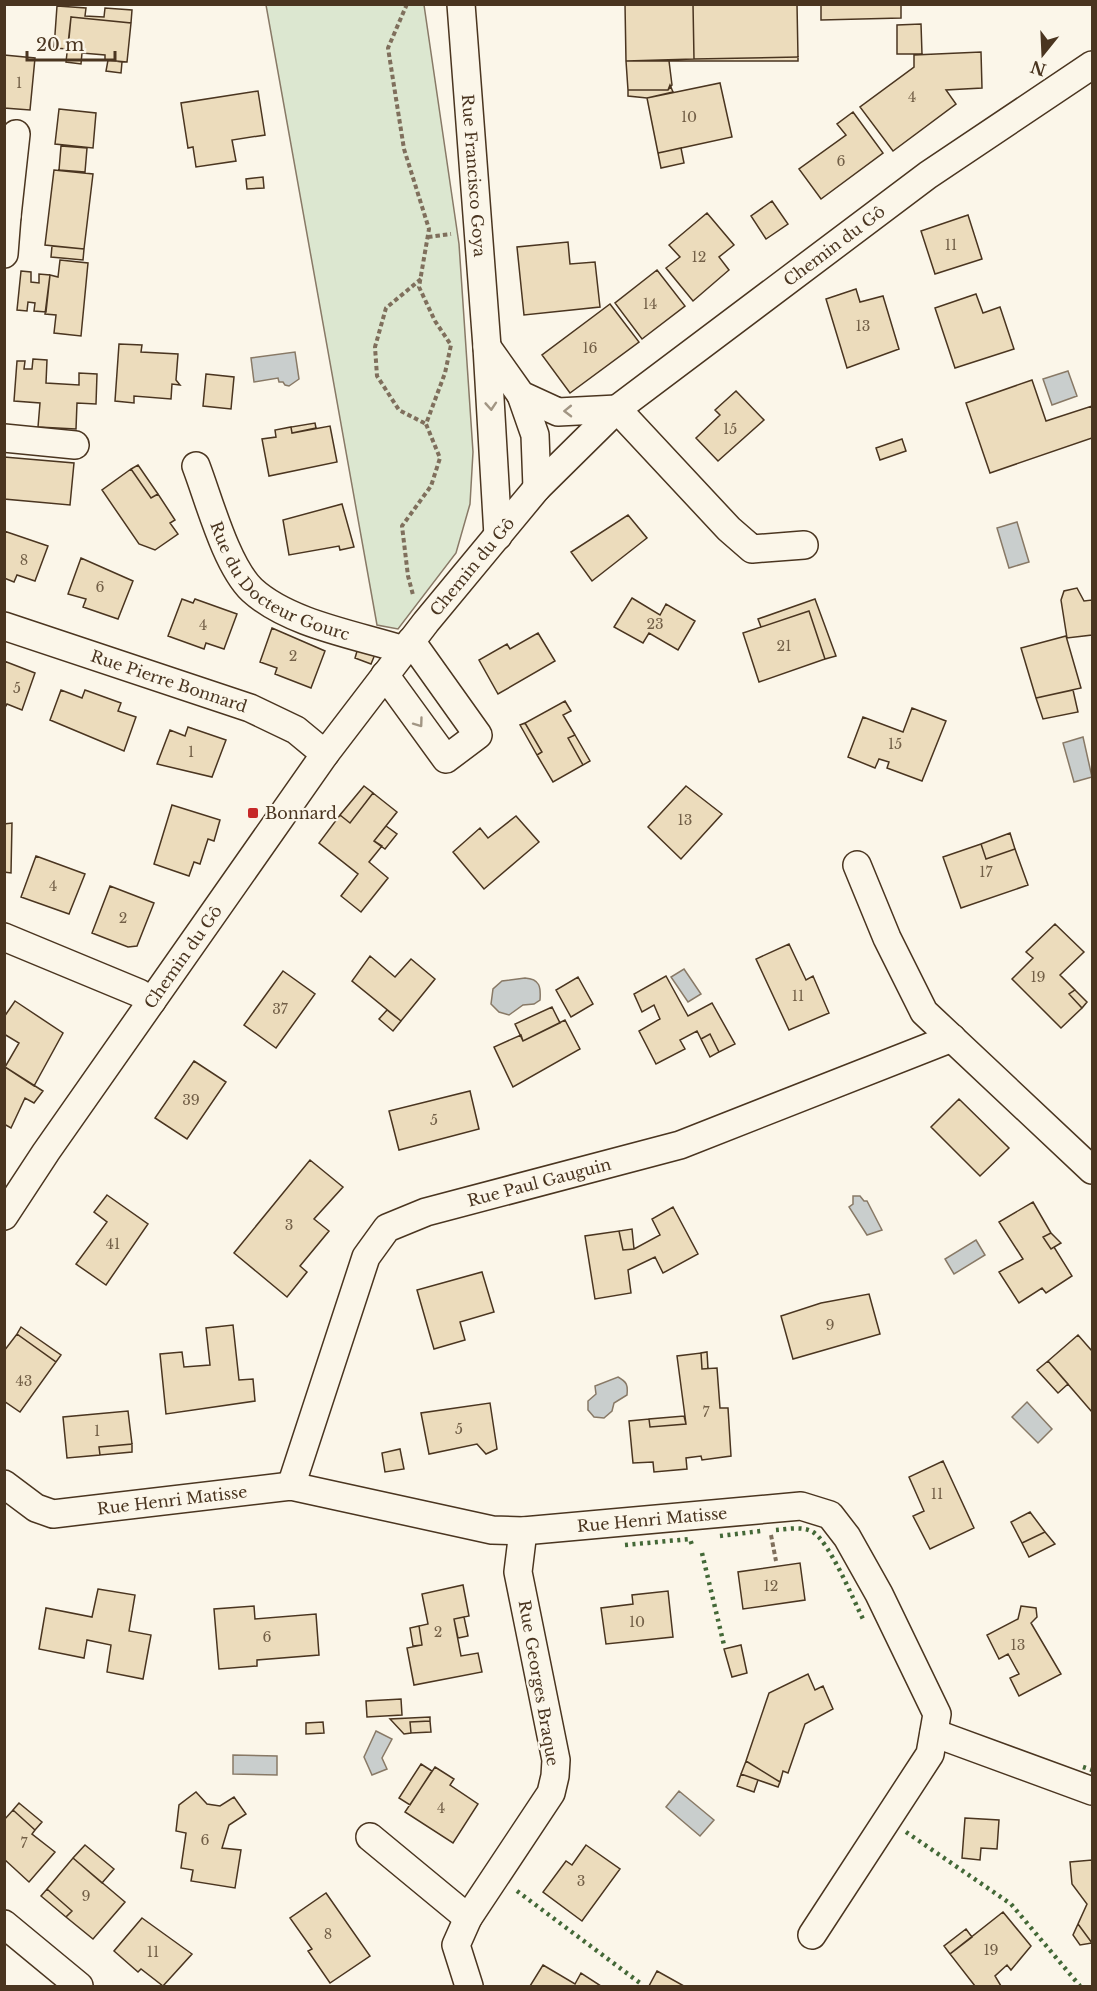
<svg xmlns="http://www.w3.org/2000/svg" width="1097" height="1991" viewBox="0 0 1097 1991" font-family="'Libre Baskerville',serif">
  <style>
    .green { fill: #dce7d0; stroke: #887966; stroke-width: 1.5 }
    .water { fill: #c9cecd; stroke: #887966; stroke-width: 1.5 }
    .building { fill: #ecdcbc; stroke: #4a3520; stroke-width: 1.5 }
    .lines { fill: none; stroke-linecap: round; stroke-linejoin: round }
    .street-casing { stroke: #4a3520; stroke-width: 30 }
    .path { stroke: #7f6f5c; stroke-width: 4; stroke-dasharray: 4.5 3; stroke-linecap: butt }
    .street { stroke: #fbf6e9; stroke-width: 27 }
    .hedge { stroke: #436837; stroke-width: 4.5; stroke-dasharray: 3 4.5; stroke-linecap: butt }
    .oneway { stroke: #a29684 }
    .poi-dot { fill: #c62828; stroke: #fbf6e9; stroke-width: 2 }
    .labels { text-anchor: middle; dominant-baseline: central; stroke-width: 4.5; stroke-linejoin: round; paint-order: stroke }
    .number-label { font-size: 14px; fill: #725f47 }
    .street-label { font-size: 16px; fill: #4a3520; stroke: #fbf6e9 }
    .poi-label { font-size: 16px; fill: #4a3520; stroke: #fbf6e9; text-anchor: start }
  </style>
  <rect width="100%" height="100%" fill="#fbf6e9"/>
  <path class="green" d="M266 5H424L459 244 473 452 470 504 456 553 398 629 377 625Z"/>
  <path class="water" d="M295 352 299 379 289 386 285 385 283 382H279L278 378 254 382 251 358Z
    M1068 371 1077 396 1052 405 1043 379Z
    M1017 522 1029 562 1009 568 997 528Z
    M1083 737 1092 777 1074 782 1063 743Z
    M684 969 701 994 688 1002 671 977Z
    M525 978C540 979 541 987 540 1000L534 1004 523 1005 509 1015 499 1012 491 1004 493 989 502 981Z
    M853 1196H860L864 1201H867L882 1230 867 1235 849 1207 853 1204Z
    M976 1240 985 1255 954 1274 945 1259Z
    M618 1377C627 1382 628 1385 627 1395L614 1403 612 1411 604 1418 594 1417 588 1410V1401L596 1394 595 1386Z
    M1027 1402 1052 1429 1038 1443 1012 1417Z
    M376 1731 392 1739 382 1758 387 1769 372 1775 364 1757Z
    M233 1755 277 1756V1775L233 1774Z
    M679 1791 714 1820 700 1836 666 1807Z"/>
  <path class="building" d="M625 4H693L694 59 626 61Z
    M693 4H797L798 57 694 59Z
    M821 4H901V18L821 20Z
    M57 6 86 8 85 16 104 17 105 8 132 10 131 23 71 17 68 49 54 48Z
    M71 17 131 23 127 62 105 60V55L82 53 81 64 66 62Z
    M921 24 922 54H897V25Z
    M981 52 982 88 946 90 956 104 893 151 860 107 914 67V55Z
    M4 55 35 58 30 110 4 108Z
    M798 57V61H626L694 59Z
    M108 60 122 62 121 73 106 71Z
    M626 61H669L672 85 668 90H628Z
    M720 83 732 137 658 153 647 98Z
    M670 85 673 92 647 98 628 96V90H668Z
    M258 91 265 135 232 140 236 161 196 167 193 147 188 148 181 103Z
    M59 109 96 113 93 148 55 144Z
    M853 112 883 153 821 199 799 169 846 135 837 124Z
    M61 146 87 148 85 172 59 170Z
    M681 148 684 163 661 168 658 153Z
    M54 170 93 174 84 249 45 245Z
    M263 177 264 188 247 189 246 179Z
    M772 201 788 224 766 239 751 216Z
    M707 213 734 245 719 257 729 270 693 301 666 268 680 257 669 245Z
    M968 215 982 259 935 274 921 231Z
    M568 242 570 264 595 262 600 307 524 315 517 247Z
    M52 246 84 249 83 260 51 257Z
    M60 260 88 263 81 336 54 333 56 315 45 314 50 275 58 277Z
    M657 270 685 306 642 339 615 303Z
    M21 271 31 272V282L39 283V274L50 275 46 312 34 311 35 303 28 302 27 311 17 310Z
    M856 289 860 302 883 296 899 349 847 368 826 299Z
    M976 294 983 313 1000 307 1014 349 955 368 935 308Z
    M610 304 639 342 570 393 542 355Z
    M119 344 142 345 141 352 178 354 176 380 180 385 172 384 171 399 134 396V403L115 401Z
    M33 359 47 360 46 383 79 385V373L97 374 96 404 77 403 76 429 38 427 40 403 14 401 17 361H25L24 369H32Z
    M206 374 234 377 231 409 203 406Z
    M1032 380 1046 421 1092 406V438L990 473 966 403Z
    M736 391 764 420 718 461 696 438 720 415 715 410Z
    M315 423 316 428 292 433 291 427Z
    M330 426 337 462 269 476 262 439 276 437 275 430 291 427 292 433Z
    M902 439 906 451 880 460 876 448Z
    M4 457 74 463 70 505 4 499Z
    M138 465 158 494 151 498 131 469Z
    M131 469 151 498 158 494 175 520 170 523 178 534 155 550 139 544 102 490Z
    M342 504 354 547 340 550 339 546 289 555 283 520Z
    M628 515 647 538 592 581 571 552Z
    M4 531 48 546 35 581 17 575 14 582 4 578Z
    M81 558 133 581 118 619 83 607 86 599 68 594Z
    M1077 588 1084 601 1092 600V635L1067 638 1061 600 1064 591Z
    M632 598 660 615 666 604 695 621 678 650 649 633 643 643 614 627Z
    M182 599 193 603 195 599 237 614 224 649 206 643 204 649 168 636Z
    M815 599 836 656 825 659 809 611 761 627 758 619Z
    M809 611 825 659 759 682 743 633Z
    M272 628 325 651 311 688 275 674 277 668 260 662Z
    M538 633 555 661 498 694 479 660 507 644 510 649Z
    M1066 636 1081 688 1036 698 1021 648Z
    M360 641 378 647 371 664 355 658Z
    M4 661 35 673 22 710 7 704 4 709Z
    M61 690 82 698 85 690 121 703 118 711 136 717 124 751 50 720Z
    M1073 690 1078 712 1043 719 1036 698Z
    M565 701 571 711 563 715 575 735 568 738 583 765 553 782 537 755 542 752 525 723Z
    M912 708 946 721 922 781 887 768 889 762 879 759 875 768 848 757 863 717 903 732Z
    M525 723 542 752 537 755 520 725Z
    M188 727 226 740 212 777 157 764 170 730 185 736Z
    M575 735 590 761 583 765 568 738Z
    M364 786 373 793 350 823 340 815Z
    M686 786 722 814 681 859 648 827Z
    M373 793 397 812 374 841 382 846 369 862 388 878 361 912 341 896 358 874 319 843 340 815 350 823Z
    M172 805 220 820 214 841 208 839 200 864 194 862 189 876 154 864Z
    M516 816 539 842 484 889 453 852 480 828 488 838Z
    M12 823 11 873 4 872V824Z
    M386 826 397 834 385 849 374 841Z
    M1010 833 1015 849 986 859 981 844Z
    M981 844 986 859 1015 849 1028 885 961 908 943 857Z
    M36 856 85 874 69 914 21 897Z
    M110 886 154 903 137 946 128 947 92 933Z
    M1055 924 1084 952 1060 975 1075 990 1069 994 1082 1008 1061 1028 1012 979 1033 958 1026 952Z
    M789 944 806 980 813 976 829 1013 789 1030 756 959Z
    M370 956 395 977 411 959 435 979 401 1021 352 981Z
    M283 971 315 994 276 1048 244 1025Z
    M666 976 688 1016 712 1003 735 1044 719 1052 710 1034 701 1039 697 1031 680 1040 685 1049 656 1064 639 1031 660 1019 654 1005 642 1012 634 994Z
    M578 977 593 1004 571 1017 556 990Z
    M1075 990 1087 1002 1082 1008 1069 994Z
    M15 1001 63 1033 34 1086 5 1067 19 1043 4 1034V1017Z
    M552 1007 560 1023 523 1041 515 1024Z
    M387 1010 401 1021 393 1031 379 1019Z
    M565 1020 580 1049 513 1087 494 1047 521 1035 523 1041Z
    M710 1034 719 1052 710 1057 701 1039Z
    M194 1061 226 1082 187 1139 155 1118Z
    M5 1067 43 1091 34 1103 25 1098 11 1128 4 1124Z
    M470 1091 479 1129 399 1150 389 1111Z
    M959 1099 1009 1148 980 1176 931 1127Z
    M310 1160 343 1187 314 1219 329 1231 300 1266 307 1272 287 1297 234 1253Z
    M107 1195 148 1224 106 1285 76 1264 107 1222 94 1212Z
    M1033 1202 1051 1233 1043 1237 1051 1249 1054 1247 1072 1276 1046 1293 1042 1288 1019 1303 999 1272 1023 1259 999 1222Z
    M673 1207 698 1254 663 1273 655 1257 628 1270 631 1293 595 1299 585 1236 619 1231 623 1250 634 1249 660 1235 652 1219Z
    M632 1229 634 1249 623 1250 619 1231Z
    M1051 1233 1061 1243 1051 1249 1043 1237Z
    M482 1272 494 1312 460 1322 465 1340 434 1349 417 1290Z
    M869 1294 880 1334 793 1359 781 1316 821 1303Z
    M233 1325 239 1380 253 1379 255 1401 166 1414 160 1354 182 1352 184 1367 210 1365 206 1328Z
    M21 1327 61 1355 56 1362 17 1334Z
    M17 1334 56 1362 20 1412 4 1401V1351Z
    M1078 1335 1092 1351V1412L1048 1361Z
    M707 1352 708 1369H702L701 1353Z
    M701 1353 702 1369 717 1368 720 1408H728L731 1456 702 1460 701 1456 686 1458 687 1469 654 1472 653 1462 633 1463 629 1421 649 1419 650 1427 686 1424 677 1356Z
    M1048 1361 1068 1384 1058 1393 1037 1370Z
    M490 1403 497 1449 486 1454 477 1444 429 1454 421 1413Z
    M128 1411 132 1444 99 1447 100 1455 67 1458 63 1417Z
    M684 1416 686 1424 650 1427 649 1419Z
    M132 1444V1452L100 1455 99 1447Z
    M400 1449 404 1469 385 1472 382 1453Z
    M943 1461 974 1528 930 1549 913 1516 924 1511 909 1477Z
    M1030 1512 1045 1532 1022 1543 1011 1522Z
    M1045 1532 1055 1544 1029 1557 1022 1543Z
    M800 1563 805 1600 743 1609 738 1572Z
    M463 1585 469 1616 454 1619 461 1656 478 1653 482 1672 414 1685 407 1648 422 1645 419 1626 428 1624 422 1594Z
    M98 1589 135 1595 129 1631 151 1635 143 1679 107 1672 111 1645 87 1640 84 1658 39 1649 46 1608 92 1617Z
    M668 1591 673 1637 606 1644 601 1608 633 1604 632 1595Z
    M254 1606 255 1619 316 1614 319 1655 257 1660V1666L219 1669 214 1609Z
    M1021 1606 1036 1608 1037 1617 1031 1623 1061 1674 1019 1696 1010 1678 1019 1674 1008 1654 999 1659 987 1635 1018 1619Z
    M464 1617 468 1636 458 1638 454 1619Z
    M419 1626 422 1645 413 1646 410 1628Z
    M741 1645 747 1673 732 1677 724 1649Z
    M808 1674 815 1690 823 1686 833 1709 805 1724 788 1773 783 1771 780 1782 746 1761 769 1693Z
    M401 1699 402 1715 367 1717 366 1701Z
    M430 1717V1721L410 1722 411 1733 404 1734 390 1719Z
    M430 1721 431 1732 411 1733 410 1722Z
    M323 1722 324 1733 306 1734V1723Z
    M746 1761 780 1782 778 1787 741 1774Z
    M421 1764 432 1771 410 1805 399 1798Z
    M435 1767 454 1779 450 1785 478 1804 453 1843 405 1812Z
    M741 1774 758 1780 754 1792 737 1786Z
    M196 1792 207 1804 220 1806 234 1797 246 1814 229 1825 222 1848 241 1850 235 1888 191 1881 193 1870 181 1868 186 1833 176 1831 179 1805Z
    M19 1803 42 1822 35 1830 13 1810Z
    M13 1810 35 1830 32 1834 55 1852 29 1882 4 1859V1820Z
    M965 1818 999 1820 997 1849 981 1848 980 1860 962 1858Z
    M85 1845 114 1869 102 1883 73 1858Z
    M586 1845 620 1869 582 1921 543 1892 566 1861 572 1865Z
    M73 1858 125 1902 93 1939 66 1917 72 1911 47 1889Z
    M1092 1860V1943L1078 1924 1087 1904 1072 1884 1070 1862Z
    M47 1889 72 1911 66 1917 41 1896Z
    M326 1893 370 1956 330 1983 308 1951 312 1949 290 1918Z
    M1003 1912 1031 1946 1011 1970 1007 1965 995 1976 1001 1986H975L950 1954Z
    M142 1918 192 1954 163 1986 141 1969 138 1972 114 1951Z
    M1078 1924 1092 1943 1080 1945 1073 1935Z
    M966 1929 972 1937 950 1954 944 1946Z
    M543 1965 575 1984 581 1973 601 1986H530Z
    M657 1971 684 1986H649Z"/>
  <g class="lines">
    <g class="street-casing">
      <g id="street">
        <path id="s1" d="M461 4 487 347 498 536"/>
        <path d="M4 216H7L4 254"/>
        <path d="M7 216 16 134"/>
        <path d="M487 347 521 395 558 412 617 409 729 529 752 549 804 545"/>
        <path d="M521 395 535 435 537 488"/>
        <path d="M4 438 75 445"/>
        <path id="s2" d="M196 466C209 500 226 565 252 590 289 624 357 635 404 650"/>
        <path id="s3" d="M4 626 250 708 296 730 325 754"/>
        <path d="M385 675 446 759 478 735 411 641"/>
        <path d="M857 865 887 938 924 1012 1092 1170"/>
        <path d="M4 937 139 993 152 1001"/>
        <path id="s4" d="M4 1216 46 1152 325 754 426 622 537 488 617 409 928 175 1092 65"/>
        <path id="s5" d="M4 1484 36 1508 53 1514 291 1486 492 1530 523 1531 801 1506 830 1515 847 1537 879 1594 937 1714 930 1754 812 1935"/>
        <path id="s6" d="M291 1486 366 1257 387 1228 426 1212 680 1145 952 1038"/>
        <path d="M934 1733 1092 1791"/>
        <path d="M370 1837 468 1918"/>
        <path d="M4 1924 79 1986"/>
        <path d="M469 1986 456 1945 468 1918 551 1793 555 1776 556 1760 518 1572 523 1531"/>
      </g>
    </g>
    <path class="path" d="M407 4 388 48 404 149 429 229 419 287 435 321 451 345 445 373 426 424 440 458 431 486 402 526 408 576 413 595
      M428 237 451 234
      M421 279 386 308 375 347 377 376 399 410 426 424
      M771 1535 776 1561"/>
    <use href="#street" class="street"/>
    <path class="hedge" d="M776 1530C788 1529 803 1526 813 1532 830 1543 853 1599 863 1619
      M720 1536 761 1531
      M625 1545 690 1539 693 1548
      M702 1553 724 1645
      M1083 1767 1092 1770
      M906 1832 1011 1904 1080 1986
      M517 1891 640 1983"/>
  </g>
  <defs><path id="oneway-chevron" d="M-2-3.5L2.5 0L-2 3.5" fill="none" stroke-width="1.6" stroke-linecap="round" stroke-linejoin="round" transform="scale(1.5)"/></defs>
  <g class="oneway">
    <use href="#oneway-chevron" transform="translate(491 406) rotate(86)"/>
    <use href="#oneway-chevron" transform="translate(568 411) rotate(179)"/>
    <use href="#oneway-chevron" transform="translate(419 723) rotate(54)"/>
  </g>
  <rect class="poi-dot" x="247" y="807" width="12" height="12" rx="3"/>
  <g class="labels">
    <g class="number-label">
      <text x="19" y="83">1</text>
      <text x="912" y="97">4</text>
      <text x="689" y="117">10</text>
      <text x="841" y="161">6</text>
      <text x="951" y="245">11</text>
      <text x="699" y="257">12</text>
      <text x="650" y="304">14</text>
      <text x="863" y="326">13</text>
      <text x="590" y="348">16</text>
      <text x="730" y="429">15</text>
      <text x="24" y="560">8</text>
      <text x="100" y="587">6</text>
      <text x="655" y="624">23</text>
      <text x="203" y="625">4</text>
      <text x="784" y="646">21</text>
      <text x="293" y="656">2</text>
      <text x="17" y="688">5</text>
      <text x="895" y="744">15</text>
      <text x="191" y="752">1</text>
      <text x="685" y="820">13</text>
      <text x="986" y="872">17</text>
      <text x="53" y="886">4</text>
      <text x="123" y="918">2</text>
      <text x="1038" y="977">19</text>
      <text x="798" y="996">11</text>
      <text x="280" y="1009">37</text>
      <text x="191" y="1100">39</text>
      <text x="434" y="1120">5</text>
      <text x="289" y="1225">3</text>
      <text x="113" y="1244">41</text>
      <text x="830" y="1325">9</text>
      <text x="24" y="1381">43</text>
      <text x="706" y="1412">7</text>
      <text x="459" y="1429">5</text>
      <text x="97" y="1431">1</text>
      <text x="937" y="1494">11</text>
      <text x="771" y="1586">12</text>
      <text x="637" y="1622">10</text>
      <text x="438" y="1632">2</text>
      <text x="267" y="1637">6</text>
      <text x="1018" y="1645">13</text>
      <text x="441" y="1808">4</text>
      <text x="205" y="1840">6</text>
      <text x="24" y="1843">7</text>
      <text x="581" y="1881">3</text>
      <text x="86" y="1896">9</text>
      <text x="328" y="1934">8</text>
      <text x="991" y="1950">19</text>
      <text x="153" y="1952">11</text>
    </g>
    <g class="street-label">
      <text stroke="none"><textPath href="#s1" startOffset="172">Rue Francisco Goya</textPath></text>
      <text stroke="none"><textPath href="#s4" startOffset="1287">Chemin du Gô</textPath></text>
      <text stroke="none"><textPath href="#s4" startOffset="801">Chemin du Gô</textPath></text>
      <text stroke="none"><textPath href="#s2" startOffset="152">Rue du Docteur Gourc</textPath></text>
      <text stroke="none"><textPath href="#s3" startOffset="174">Rue Pierre Bonnard</textPath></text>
      <text stroke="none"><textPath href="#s4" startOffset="315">Chemin du Gô</textPath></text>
      <text stroke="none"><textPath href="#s6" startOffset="436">Rue Paul Gauguin</textPath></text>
      <text stroke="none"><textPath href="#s5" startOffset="178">Rue Henri Matisse</textPath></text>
      <text stroke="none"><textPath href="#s5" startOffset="664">Rue Henri Matisse</textPath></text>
      <text transform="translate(539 1683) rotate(80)">Rue Georges Braque</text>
    </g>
    <g class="poi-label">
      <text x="265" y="813">Bonnard</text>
    </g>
  </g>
  <rect width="1097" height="1991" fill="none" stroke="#4a3520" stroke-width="12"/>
  <g transform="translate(1043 54) rotate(198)" stroke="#fbf6e9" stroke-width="4.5" paint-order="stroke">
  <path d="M0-4.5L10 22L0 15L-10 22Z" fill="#4a3520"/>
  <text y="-9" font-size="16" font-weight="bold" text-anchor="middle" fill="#4a3520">N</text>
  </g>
  <path d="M27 51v9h88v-9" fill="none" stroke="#4a3520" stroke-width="3"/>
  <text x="36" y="51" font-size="18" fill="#4a3520" stroke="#fbf6e9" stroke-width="4.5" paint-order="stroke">20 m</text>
</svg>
